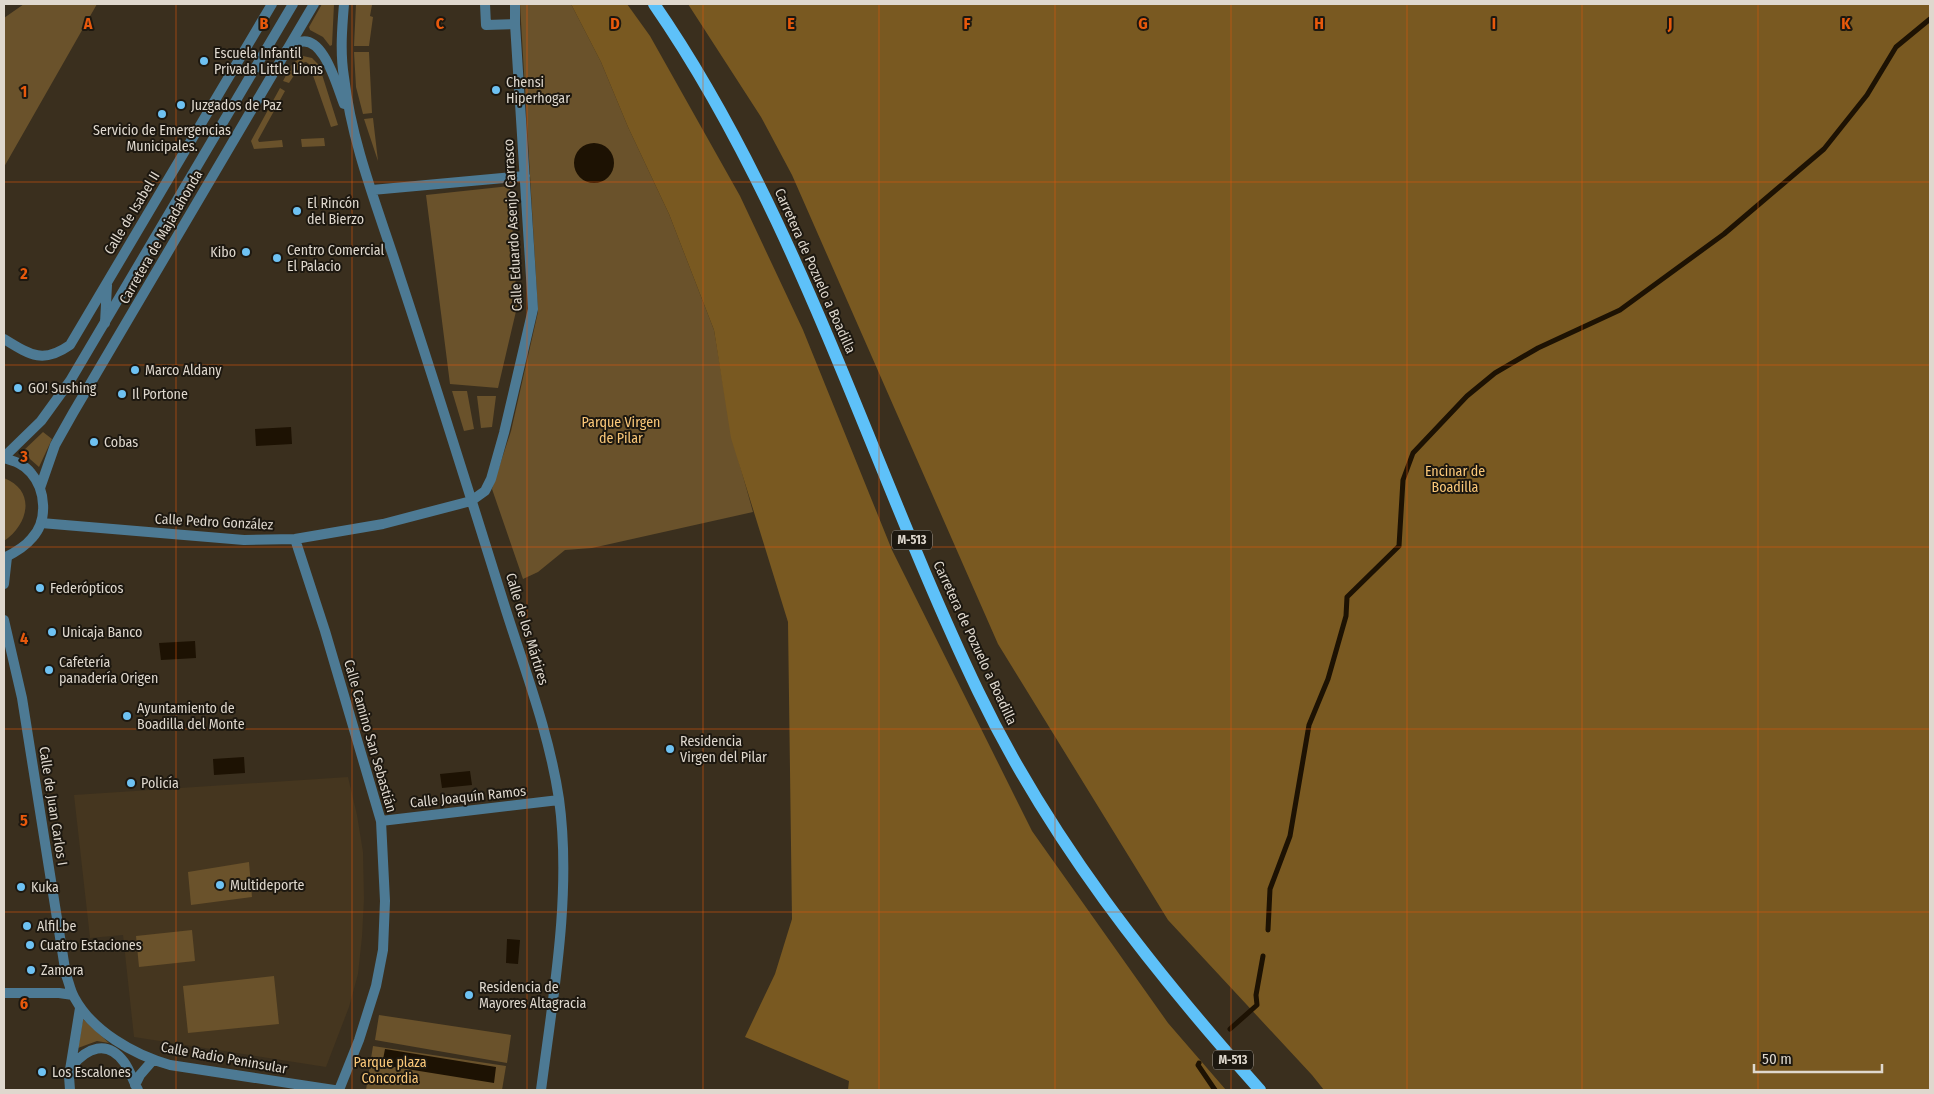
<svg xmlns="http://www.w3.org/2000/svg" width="1934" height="1094" viewBox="0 0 1934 1094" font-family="'Fira Sans Condensed',sans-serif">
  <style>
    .built { fill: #45361f }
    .green { fill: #6a522b }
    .forest { fill: #795921 }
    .water { fill: #1d1203 }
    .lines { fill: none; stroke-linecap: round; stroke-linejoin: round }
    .stream { stroke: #1d1203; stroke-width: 5 }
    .minor { stroke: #4d7a94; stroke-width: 10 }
    .tertiary { stroke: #4d7a94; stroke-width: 10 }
    .primary { stroke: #5ec1f9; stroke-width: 12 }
    .grid { fill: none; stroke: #e8590c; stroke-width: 1; stroke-opacity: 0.55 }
    .poi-dot { fill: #6ec2f3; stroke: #1d1810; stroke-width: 2 }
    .labels { text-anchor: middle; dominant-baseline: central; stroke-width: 4; stroke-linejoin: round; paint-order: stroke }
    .shield { fill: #1d1810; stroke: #a59e95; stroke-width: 1 }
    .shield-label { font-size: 12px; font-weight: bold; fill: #dfd8ce }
    .poi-label { font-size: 14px; fill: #dfd8ce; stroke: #1d1810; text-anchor: start }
    .street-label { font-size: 14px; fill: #dfd8ce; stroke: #1d1810 }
    .park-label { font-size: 14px; fill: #fbc879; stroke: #1d1810 }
    .grid-label { font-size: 16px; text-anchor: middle; font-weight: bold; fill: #e8590c; stroke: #1d1810; stroke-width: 4; stroke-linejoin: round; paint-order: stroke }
  </style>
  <rect width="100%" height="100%" fill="#3a2f1e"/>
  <path class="built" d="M348 777 357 815 363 852 364 899 362 937 358 974 349 1007 326 1067 134 1037 123 935 90 938 74 795Z"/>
  <path class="green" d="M24 4H97L4 167V18Z
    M322 4H334L332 45 330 46 323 37 310 30 309 27Z
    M356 4H370L372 5 370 16 373 17 369 46H354Z
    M520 4H571L601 62 628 127 669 214 714 330 732 437 753 512 592 548 565 550 538 572 523 579 492 489 511 431 538 312Z
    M354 52H369L372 113 363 114 356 87Z
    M303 56 312 58 319 65 338 125 331 127 309 64 306 62 302 63 289 83 283 81 292 64Z
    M280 88 285 91 258 140 259 142 282 140 283 147 254 149 251 141Z
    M373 118 378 161 364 119Z
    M324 138 325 146 302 147 301 139Z
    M510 186 517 307 498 388 450 384 426 195Z
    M452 391H467L474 429 464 431Z
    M477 396H496L492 427 481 428Z
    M43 432 52 439 39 467 22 452Z
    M4 478C37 491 28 525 4 541Z
    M249 862 252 897 191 905 188 872Z
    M192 930 195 961 139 967 136 936Z
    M274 976 279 1024 188 1033 183 986Z
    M379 1015 511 1035 507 1063 375 1040Z
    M83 1019 109 1043 97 1041 78 1048Z
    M373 1046 506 1066 502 1090H366Z"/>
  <path class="forest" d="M571 4H627L650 36 740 196 803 330 892 550 1032 831 1168 1023 1226 1090H848L849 1081 745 1037 775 974 792 919 788 622 731 438 714 330 669 214 628 127 601 62Z
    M688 4H1930V1090H1324L1312 1075 1168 920 998 644 792 175 761 117Z"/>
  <path class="water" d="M574 163a20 20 0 1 1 40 0a20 20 0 1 1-40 0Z
    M291 427 292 444 256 446 255 429Z
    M195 641 196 658 161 660 159 643Z
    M244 757 245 773 214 775 213 759Z
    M470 771 472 785 442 788 440 774Z
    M507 939 520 940 518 964 506 963Z
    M385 1049 496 1067 494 1083 382 1065Z"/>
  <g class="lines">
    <path class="stream" d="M1268 930 1270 889 1290 836 1309 725 1328 679 1346 616 1347 597 1399 546 1403 480 1413 453 1467 396 1495 373 1538 348 1620 310 1724 234 1824 149 1867 95 1896 47 1930 19
      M1230 1029 1257 1005 1256 995 1263 956
      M1199 1063 1198 1065 1215 1090"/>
    <path class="minor" d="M344 4C342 28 340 53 344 77 352 146 379 211 400 277 436 386 470 495 504 604 524 668 549 732 559 799 572 893 553 997 541 1090
      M485 4 486 25 515 24V4
      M287 50C290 48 294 45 297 43 323 31 337 87 344 104
      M372 190 525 176
      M105 323 107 285
      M4 339C30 355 43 364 70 345L272 4
      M41 523 244 540 295 539 383 524 471 501 485 491 491 479 504 433 533 309 515 24
      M295 539 325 631 381 821 385 901 383 950 376 986 359 1040 339 1090
      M4 584 7 557
      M4 620 22 698 66 975C69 982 70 990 74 997 92 1031 134 1055 170 1065L334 1090
      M381 821 559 800
      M4 993H59L73 995
      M72 1066C87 1048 107 1039 124 1062 130 1070 133 1081 138 1090
      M135 1085 140 1075 153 1060
      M70 1090 69 1076 80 1008"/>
    <path class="tertiary" d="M4 457 41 421 70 381 293 4
      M4 458C14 461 24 464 31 473 46 490 48 521 32 538 25 547 14 553 4 558
      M40 488 55 445 73 413 314 4"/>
    <path class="primary" d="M654 4C799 214 869 463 978 691 1049 839 1151 968 1260 1090"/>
  </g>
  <path class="grid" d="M176 4V1090M352 4V1090M527 4V1090M703 4V1090M879 4V1090M1055 4V1090M1231 4V1090M1407 4V1090M1582 4V1090M1758 4V1090M4 182H1930M4 365H1930M4 547H1930M4 729H1930M4 912H1930"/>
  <g class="poi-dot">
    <circle cx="204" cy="61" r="5"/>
    <circle cx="496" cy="90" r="5"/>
    <circle cx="181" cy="105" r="5"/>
    <circle cx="162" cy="114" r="5"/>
    <circle cx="297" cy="211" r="5"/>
    <circle cx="246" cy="252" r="5"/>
    <circle cx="277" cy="258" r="5"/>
    <circle cx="135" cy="370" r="5"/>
    <circle cx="18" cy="388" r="5"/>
    <circle cx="122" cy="394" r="5"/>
    <circle cx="94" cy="442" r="5"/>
    <circle cx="40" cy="588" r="5"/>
    <circle cx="52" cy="632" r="5"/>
    <circle cx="49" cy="670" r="5"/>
    <circle cx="127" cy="716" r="5"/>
    <circle cx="670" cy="749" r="5"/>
    <circle cx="131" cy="783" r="5"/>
    <circle cx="220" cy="885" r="5"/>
    <circle cx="21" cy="887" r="5"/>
    <circle cx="27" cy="926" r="5"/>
    <circle cx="30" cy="945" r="5"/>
    <circle cx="31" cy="970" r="5"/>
    <circle cx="469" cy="995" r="5"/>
    <circle cx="42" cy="1072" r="5"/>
  </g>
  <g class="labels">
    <g class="shield">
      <rect x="892" y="530.5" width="40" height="19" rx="4"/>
      <rect x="1213" y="1050.5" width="40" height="19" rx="4"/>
    </g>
    <g class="shield-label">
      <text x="912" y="540">M-513</text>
      <text x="1233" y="1060">M-513</text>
    </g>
    <g class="poi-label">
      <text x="214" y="53">Escuela Infantil<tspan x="214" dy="16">Privada Little Lions</tspan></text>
      <text x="506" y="82">Chensi<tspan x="506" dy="16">Hiperhogar</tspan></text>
      <text x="191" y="105">Juzgados de Paz</text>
      <text x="162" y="130" text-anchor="middle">Servicio de Emergencias<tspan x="162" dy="16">Municipales.</tspan></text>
      <text x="307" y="203">El Rincón<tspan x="307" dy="16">del Bierzo</tspan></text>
      <text x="287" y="250">Centro Comercial<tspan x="287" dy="16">El Palacio</tspan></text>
      <text x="236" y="252" text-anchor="end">Kibo</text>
      <text x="145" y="370">Marco Aldany</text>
      <text x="28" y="388">GO! Sushing</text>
      <text x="132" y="394">Il Portone</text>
      <text x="104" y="442">Cobas</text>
      <text x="50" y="588">Federópticos</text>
      <text x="62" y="632">Unicaja Banco</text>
      <text x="59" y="662">Cafetería<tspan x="59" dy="16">panadería Origen</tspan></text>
      <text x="137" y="708">Ayuntamiento de<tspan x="137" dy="16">Boadilla del Monte</tspan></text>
      <text x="680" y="741">Residencia<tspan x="680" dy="16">Virgen del Pilar</tspan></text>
      <text x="141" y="783">Policía</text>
      <text x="230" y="885">Multideporte</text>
      <text x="31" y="887">Kuka</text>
      <text x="37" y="926">Alfil.be</text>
      <text x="40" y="945">Cuatro Estaciones</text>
      <text x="41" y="970">Zamora</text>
      <text x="479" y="987">Residencia de<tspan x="479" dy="16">Mayores Altagracia</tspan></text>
      <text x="52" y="1072">Los Escalones</text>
    </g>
    <g class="street-label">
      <text transform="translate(132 213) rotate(-59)">Calle de Isabel II</text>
      <text transform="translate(513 225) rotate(-93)">Calle Eduardo Asenjo Carrasco</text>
      <text transform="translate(161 237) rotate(-60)">Carretera de Majadahonda</text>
      <text transform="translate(815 271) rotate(66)">Carretera de Pozuelo a Boadilla</text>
      <text transform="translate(214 522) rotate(3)">Calle Pedro González</text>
      <text transform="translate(527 629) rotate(73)">Calle de los Mártires</text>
      <text transform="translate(975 643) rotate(65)">Carretera de Pozuelo a Boadilla</text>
      <text transform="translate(370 736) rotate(74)">Calle Camino San Sebastián</text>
      <text transform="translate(468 797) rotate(-6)">Calle Joaquín Ramos</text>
      <text transform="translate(53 806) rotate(81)">Calle de Juan Carlos I</text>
      <text transform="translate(224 1058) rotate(10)">Calle Radio Peninsular</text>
    </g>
    <g class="park-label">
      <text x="621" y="422">Parque Virgen<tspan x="621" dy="16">de Pilar</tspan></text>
      <text x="1455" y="471">Encinar de<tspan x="1455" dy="16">Boadilla</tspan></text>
      <text x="390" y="1062">Parque plaza<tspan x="390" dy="16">Concordia</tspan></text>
    </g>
  </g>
  <g class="grid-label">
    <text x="88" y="29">A</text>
    <text x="264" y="29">B</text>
    <text x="440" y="29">C</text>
    <text x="615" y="29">D</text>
    <text x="791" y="29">E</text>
    <text x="967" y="29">F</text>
    <text x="1143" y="29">G</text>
    <text x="1319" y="29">H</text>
    <text x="1494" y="29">I</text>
    <text x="1670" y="29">J</text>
    <text x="1846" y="29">K</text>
    <text x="24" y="97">1</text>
    <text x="24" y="279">2</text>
    <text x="24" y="462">3</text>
    <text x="24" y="644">4</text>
    <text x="24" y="826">5</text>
    <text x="24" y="1009">6</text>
  </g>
  <rect width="1934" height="1094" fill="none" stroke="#dfd8ce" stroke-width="10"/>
  <path d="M1754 1064v8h128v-8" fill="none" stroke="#dfd8ce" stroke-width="2.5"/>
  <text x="1762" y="1064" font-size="15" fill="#dfd8ce" stroke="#1d1810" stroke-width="4" paint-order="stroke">50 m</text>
</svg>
